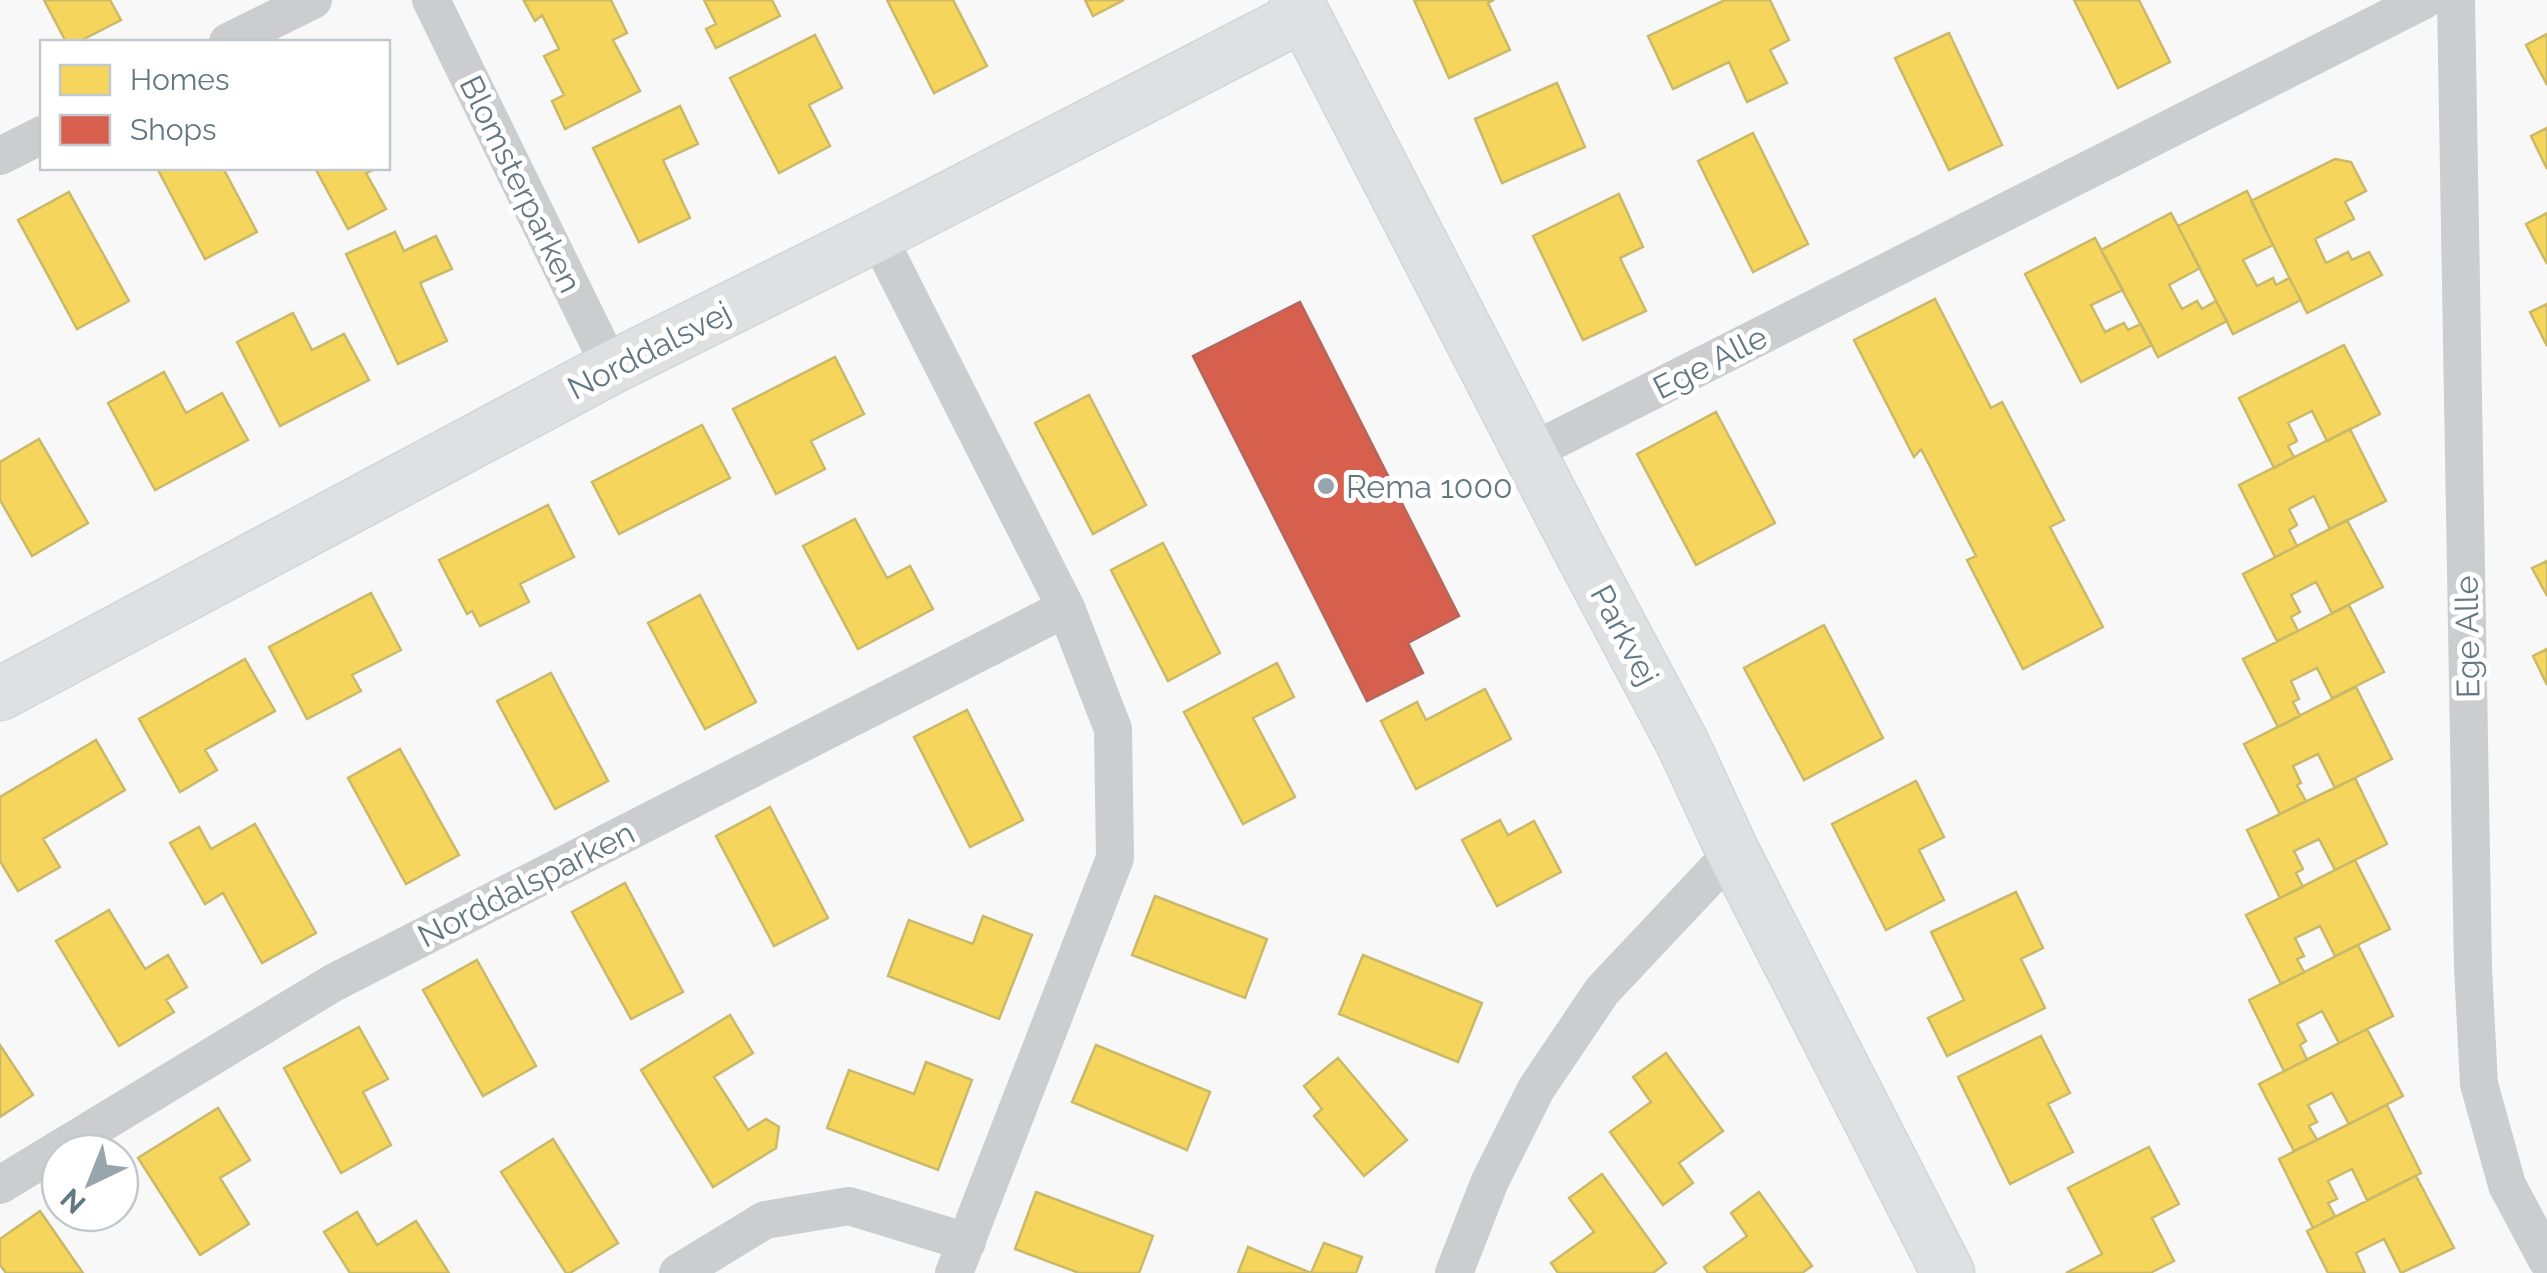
<svg xmlns="http://www.w3.org/2000/svg" width="2547" height="1273" viewBox="0 0 2547 1273" font-family="Raleway,sans-serif">
  <style>
    .homes { fill: #f6d55c; stroke: #cab968; stroke-width: 2.5 }
    .shops { fill: #d6604d; stroke: #b4675d; stroke-width: 2.5 }
    .lines { fill: none; stroke-linecap: round; stroke-linejoin: round }
    .secondary-casing { stroke: #d4d5d6; stroke-width: 55 }
    .street { stroke: #cbcdce; stroke-width: 38 }
    .secondary { stroke: #dfe0e1; stroke-width: 52 }
    .poi-dot { fill: #98a5ac; stroke: #fff; stroke-width: 4 }
    .labels { text-anchor: middle; dominant-baseline: central; stroke-width: 10; stroke-linejoin: round; paint-order: stroke }
    .street-label { font-size: 32px; fill: #647883; stroke: #fff }
    .poi-label { font-size: 32px; fill: #647883; stroke: #fff; text-anchor: start }
  </style>
  <rect width="100%" height="100%" fill="#f8f8f8"/>
  <path class="homes" d="M44 0H110L121 20 78 42H66Z
    M527 0H611L627 33 613 40 640 91 565 129 552 101 564 95 544 56 559 49 542 15 535 21 524 1Z
    M704 0H772L780 16 716 48 706 29 716 24Z
    M887 0H953L987 66 934 93Z
    M1085 0H1124L1093 16Z
    M1414 0H1494L1488 3 1510 50 1449 78Z
    M1725 0H1770L1789 40 1770 50 1787 83 1747 102 1729 62 1673 89 1648 36Z
    M2074 0H2139L2170 62 2118 88Z
    M1949 33 2002 145 1949 170 1895 58Z
    M2547 34V85L2526 45Z
    M815 35 842 88 809 105 830 146 779 173 730 78Z
    M1557 83 1585 147 1502 183 1475 119Z
    M680 106 698 144 663 160 690 218 639 242 593 148Z
    M2547 128V169L2531 136Z
    M1753 133 1808 244 1753 272 1698 161Z
    M2335 159 2351 162 2366 191 2345 202 2354 219 2315 239 2326 263 2348 252 2352 260 2369 252 2382 275 2307 313 2251 201Z
    M157 168H223L257 232 205 259Z
    M315 168H378L366 173 386 209 348 229Z
    M2247 191 2273 245 2243 260 2257 286 2273 278 2276 285 2289 278 2301 300 2233 334 2178 226Z
    M69 192 129 301 77 329 18 220Z
    M1619 194 1643 247 1620 258 1646 311 1583 340 1533 236Z
    M2171 213 2200 268 2169 285 2182 309 2197 301 2202 309 2216 301 2227 321 2158 357 2101 250Z
    M2547 213V264L2526 224Z
    M395 232 404 251 436 236 452 269 420 283 447 341 398 364 346 254Z
    M2095 238 2123 290 2091 305 2105 332 2124 323 2128 330 2141 324 2152 345 2081 382 2025 274Z
    M1935 299 1991 408 2002 402 2064 520 2050 527 2103 627 2023 669 1967 560 1976 556 1921 449 1914 457 1854 340Z
    M2547 304V346L2530 312Z
    M293 313 312 350 344 334 369 380 280 426 237 342Z
    M2344 345 2380 414 2327 441 2312 411 2288 423 2297 441 2288 446 2294 457 2274 468 2239 398Z
    M835 357 864 414 811 441 825 469 776 494 733 409Z
    M164 372 186 413 222 393 248 440 155 490 108 403Z
    M1089 395 1146 505 1093 534 1035 423Z
    M1716 412 1775 523 1696 565 1637 454Z
    M702 425 730 478 619 534 592 482Z
    M2350 429 2386 501 2330 529 2314 496 2289 509 2297 525 2289 530 2297 546 2275 557 2239 485Z
    M39 439 88 523 32 556 0 500V462Z
    M548 505 574 557 520 584 529 602 480 626 472 611 467 614 439 560Z
    M855 519 887 578 910 566 933 609 858 649 803 546Z
    M2347 520 2383 587 2332 613 2316 582 2291 595 2300 612 2291 617 2298 631 2277 641 2243 574Z
    M1163 543 1220 653 1168 681 1111 570Z
    M2547 561V596L2532 568Z
    M371 593 401 650 352 675 361 691 307 719 269 647Z
    M700 595 756 702 705 729 648 623Z
    M2349 605 2384 672 2332 698 2317 668 2291 681 2299 699 2293 702 2300 716 2278 727 2243 659Z
    M1824 625 1883 738 1804 780 1744 668Z
    M2547 649V685L2533 656Z
    M245 659 275 711 205 750 217 770 180 792 139 719Z
    M1277 663 1294 697 1253 718 1295 797 1243 824 1184 712Z
    M551 673 608 781 555 809 497 701Z
    M2356 687 2392 759 2335 788 2318 754 2293 766 2301 783 2297 785 2306 801 2280 814 2244 744Z
    M1485 689 1511 739 1416 789 1381 721 1417 702 1426 720Z
    M967 710 1023 820 970 847 914 737Z
    M96 740 125 790 43 839 60 867 18 891 0 861V797Z
    M400 749 459 855 406 884 348 778Z
    M2355 778 2387 844 2335 870 2319 839 2294 851 2303 869 2296 873 2303 887 2280 898 2247 830Z
    M1916 781 1944 837 1919 850 1944 900 1886 930 1832 824Z
    M770 807 828 918 774 946 716 836Z
    M1500 820 1508 835 1534 821 1561 872 1497 906 1462 840Z
    M255 824 316 933 262 963 223 893 205 904 170 843 199 827 211 849Z
    M2355 860 2390 929 2335 956 2320 926 2295 938 2304 956 2297 959 2304 972 2281 984 2246 915Z
    M625 883 683 992 631 1019 572 912Z
    M2016 892 2043 948 2021 959 2045 1008 1947 1056 1928 1018 1964 1000 1931 932Z
    M1155 896 1267 939 1245 998 1132 955Z
    M109 910 145 969 168 955 187 987 166 1000 174 1012 119 1046 56 941Z
    M983 916 1032 935 999 1019 888 976 909 920 973 944Z
    M2358 945 2393 1016 2339 1043 2322 1011 2297 1024 2306 1041 2300 1045 2307 1060 2284 1071 2249 1000Z
    M1363 955 1482 1003 1458 1062 1339 1014Z
    M477 960 536 1066 483 1096 423 990Z
    M730 1015 753 1053 714 1077 748 1130 766 1119 779 1127 776 1148 713 1187 641 1070Z
    M359 1027 388 1079 363 1092 391 1145 341 1173 284 1068Z
    M2367 1029 2403 1096 2349 1124 2332 1093 2308 1105 2317 1122 2309 1126 2317 1140 2294 1151 2259 1084Z
    M2041 1036 2070 1093 2048 1104 2073 1152 2010 1184 1958 1077Z
    M0 1045 33 1095 0 1117Z
    M1096 1045 1210 1092 1187 1150 1072 1102Z
    M1666 1053 1723 1131 1679 1163 1693 1183 1663 1205 1610 1132 1651 1102 1633 1077Z
    M1338 1058 1407 1140 1364 1176 1314 1116 1322 1109 1304 1086Z
    M926 1062 972 1080 938 1170 827 1128 849 1070 914 1094Z
    M2387 1105 2421 1173 2367 1200 2352 1169 2328 1181 2337 1199 2328 1203 2335 1216 2313 1228 2279 1159Z
    M218 1108 250 1160 220 1178 249 1224 200 1255 138 1158Z
    M553 1139 618 1243 570 1273H566L501 1172Z
    M2149 1147 2179 1204 2152 1218 2174 1261 2150 1273H2066L2102 1254 2068 1188Z
    M1602 1174 1666 1263 1653 1273H1558L1551 1263 1594 1232 1569 1198Z
    M2416 1176 2454 1248 2401 1273 2384 1239 2356 1253 2365 1273H2328L2307 1231Z
    M1036 1192 1153 1236 1139 1273H1079L1015 1249Z
    M1759 1192 1812 1266 1802 1273H1708L1704 1267 1747 1236 1731 1213Z
    M40 1211 83 1273H6L0 1265V1239Z
    M357 1212 377 1245 416 1221 449 1273H350L324 1232Z
    M1324 1243 1362 1257 1356 1273H1311Z
    M1248 1247 1311 1273H1238Z"/>
  <path class="shops" d="M1300 302 1459 616 1408 643 1423 673 1367 701 1193 356Z"/>
  <g class="lines">
    <g class="secondary-casing">
      <path id="secondary" d="M1296 0 1577 545 1683 744 1733 852 1948 1273
        M0 694 611 368 877 235 1303 15"/>
    </g>
    <path class="street" d="M431 0 611 368
      M2456 0 2473 968 2479 1084 2507 1185 2547 1260
      M228 42 313 0
      M0 156 42 135
      M877 235 1066 608 1113 729 1115 858 954 1273
      M1531 452 2424 0
      M0 1185 333 983 1066 608
      M678 1273 765 1220 849 1206 967 1242
      M1454 1273 1490 1181 1536 1089 1602 991 1733 852"/>
    <use href="#secondary" class="secondary"/>
  </g>
  <circle class="poi-dot" cx="1326" cy="486" r="10"/>
  <g class="labels">
    <g class="street-label">
      <text transform="translate(521 184) rotate(64)">Blomsterparken</text>
      <text transform="translate(649 350) rotate(-27)">Norddalsvej</text>
      <text transform="translate(1710 362) rotate(-27)">Ege Alle</text>
      <text transform="translate(1625 635) rotate(62)">Parkvej</text>
      <text transform="translate(2467 637) rotate(-91)">Ege Alle</text>
      <text transform="translate(526 884) rotate(-27)">Norddalsparken</text>
    </g>
    <g class="poi-label">
      <text x="1346" y="486">Rema 1000</text>
    </g>
  </g>
  <rect x="40" y="40" width="350" height="130" fill="#ffffff" stroke="#c1c9cd" stroke-width="2.5"/>
  <rect x="60" y="65" width="50" height="30" fill="#f6d55c" stroke="#c1c9cd" stroke-width="2.5"/>
  <text x="130" y="90" font-size="30" fill="#647883">Homes</text>
  <rect x="60" y="115" width="50" height="30" fill="#d6604d" stroke="#c1c9cd" stroke-width="2.5"/>
  <text x="130" y="140" font-size="30" fill="#647883">Shops</text>
  <g transform="translate(90 1183) rotate(223)"><circle r="48" fill="#ffffff" stroke="#c1c9cd" stroke-width="2.5"/>
  <path d="M0-8L18 38L0 25L-18 38Z" fill="#98a5ac"/>
  <text y="-15" font-size="28" font-weight="bold" text-anchor="middle" fill="#647883">N</text>
  </g>
</svg>
